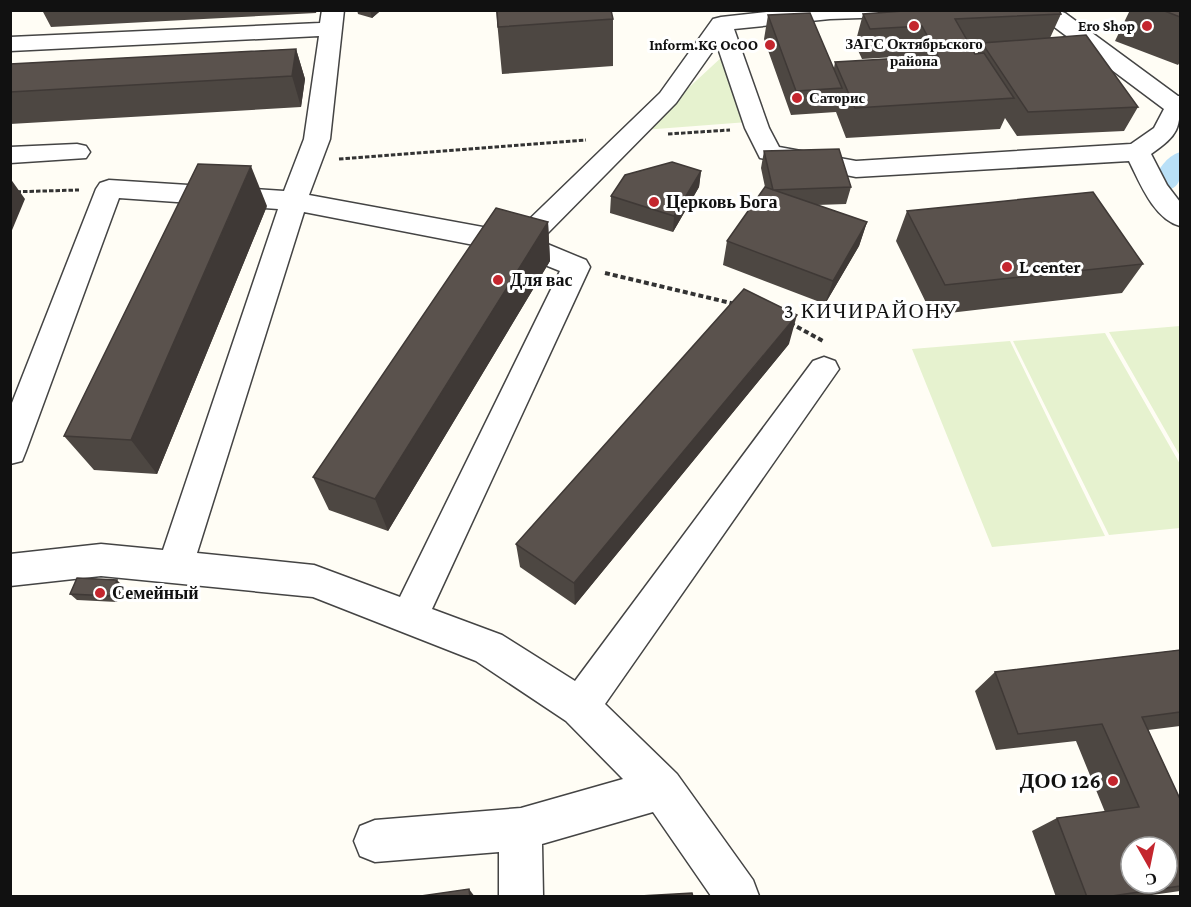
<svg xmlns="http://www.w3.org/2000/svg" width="1191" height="907" viewBox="0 0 1191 907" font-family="'Crimson Pro',serif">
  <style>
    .pitch { fill: #e6f2cf }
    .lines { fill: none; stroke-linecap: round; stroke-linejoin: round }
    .canal { fill: #b9e0f7; fill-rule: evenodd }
    .minor-casing { stroke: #444; stroke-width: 3 }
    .path-far1 { stroke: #333; stroke-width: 3; stroke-dasharray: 4.5 2; stroke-linecap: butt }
    .path { stroke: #333; stroke-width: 4; stroke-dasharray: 5 3; stroke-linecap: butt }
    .minor { fill: #fff; fill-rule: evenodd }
    .wall { fill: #4d4742; fill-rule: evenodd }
    .shaded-wall { fill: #3f3936 }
    .building { fill: #5a524d; stroke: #3f3936; stroke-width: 1.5; fill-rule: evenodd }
    .poi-dot { fill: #c4262e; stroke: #fff; stroke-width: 2 }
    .labels { text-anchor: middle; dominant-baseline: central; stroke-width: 6; stroke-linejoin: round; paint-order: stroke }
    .far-poi-label { font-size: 15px; font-weight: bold; fill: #111; stroke: #fff; text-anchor: end }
    .poi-label { font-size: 18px; font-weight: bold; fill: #111; stroke: #fff; text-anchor: start }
    .quarter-label { font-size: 21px; letter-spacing: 1.5px; fill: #111; stroke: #fff }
    .near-poi-label { font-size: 21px; font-weight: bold; fill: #111; stroke: #fff; text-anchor: end }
  </style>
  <rect width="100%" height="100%" fill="#fffdf5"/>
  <path class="pitch" d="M724 55 748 122 643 130Z
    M1180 326V456L1109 332Z
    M1105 333 1180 464V528L1109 535 1013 341Z
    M1010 341 1105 536 992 547 912 349Z"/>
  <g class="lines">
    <path class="canal" d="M1180 152C1182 173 1184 196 1155 188L1151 182C1159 170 1166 156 1180 152Z"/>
    <g class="minor-casing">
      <path id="minor" d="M322 10H344L330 139 309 195 515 233 660 93 713 19 721 17 784 10H901L898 15 890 17 830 19 734 29 769 128 779 147 856 161 1131 144 1154 128 1164 109 1049 23 1028 15 1025 10H1057L1065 13 1178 96H1180C1180 130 1179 134 1151 154L1167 185 1180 202V226C1154 219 1140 183 1129 161L856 177 760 158 745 128 717 45 676 103 540 241 586 260 590 267 432 609 502 635 575 681 813 361 824 357 835 361 839 369 605 704 677 774 753 880 759 896H711L653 812 542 844 543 896H499V852L375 862 360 856 354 841 360 826 375 820 521 808 623 779 566 721 476 661 313 597 101 576 10 586V554L101 544 163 550 278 209 119 198 26 451 22 461 10 464V408L96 189 100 183 109 180 284 191 304 139 319 36 10 51V37L320 23ZM304 212 515 253 560 271 400 597 314 565 197 553Z
        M77 144 86 146 90 152 86 158 10 163V147Z"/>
    </g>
    <path class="path-far1" d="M668 134 730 130
      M339 159 586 140
      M10 192 79 190"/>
    <path class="path" d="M605 273 735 304
      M790 323 823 341"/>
    <use href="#minor" class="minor"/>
  </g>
  <path class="wall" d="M42 10H317L316 13 51 27Z
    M357 10H378L379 12 372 18 358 14Z
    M496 10H611L613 19V66L502 74Z
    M891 10H1059L1061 14 1050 38 1138 107 1124 131 1017 136 1005 118 1000 129 846 138 836 112 791 115 764 39 768 15 834 68 835 62 913 58 912 56 862 59 855 44 863 14 891 12ZM971 48H980L977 54H975Z
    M1130 10H1180V62L1178 65 1115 41Z
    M296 49 305 79 301 107 10 124V64Z
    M764 151 851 187 846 204 817 205 867 222 859 246 825 304 723 265 727 241 765 187 761 168Z
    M701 171 699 187 673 232 610 213 611 196Z
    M267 206 157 474 94 470 64 436Z
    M907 211 1143 264 1122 293 932 315 896 241Z
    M548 222 550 261 388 531 329 510 313 477Z
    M789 344 575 605 520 567 516 544Z
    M123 586 117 602 77 600 70 594Z
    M1180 650V726L1148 730 1180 799V891L1138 897H1056L1032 831 1057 818 1105 812 1076 741 996 750 975 691 995 672Z"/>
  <path class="shaded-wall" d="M370 10H378L379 12 372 18Z
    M296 49 305 79 301 107 292 76Z
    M251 166 267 206 157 474 131 440Z
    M701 171 699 187 673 232 674 216Z
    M10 178 25 199 10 235Z
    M548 222 550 261 388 531 375 499Z
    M867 222 859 246 825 304 833 281Z
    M797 315 789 344 575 605 574 583Z
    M117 580 123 586 117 602 110 596Z
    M469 889 475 897H470Z"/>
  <path class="building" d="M497 10H611L613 19 498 27Z
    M903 10H1059L1061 14 955 19 975 54 984 53 1014 98 855 108 835 62 938 56 922 26 870 29 863 14 903 11Z
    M1162 10H1180V17Z
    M810 13 842 88 796 91 768 15Z
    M1086 35 1138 107 1028 112 982 43Z
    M296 49 292 76 10 92V64Z
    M839 149 851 187 773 190 764 151Z
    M672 162 701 171 674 216 611 196 625 175Z
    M198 164 251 166 131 440 64 436Z
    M765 187 867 222 833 281 727 241Z
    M1093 192 1143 264 945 285 907 211Z
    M496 208 548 222 375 499 313 477Z
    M744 289 797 315 574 583 516 544Z
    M77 578 117 580 110 596 70 594Z
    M1180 650V712L1142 717 1180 799V886L1105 897H1087L1057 818 1139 807 1102 724 1018 734 995 672ZM1131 847H1167V883H1131Z
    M469 889 470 897H414Z
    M692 893 693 897H622Z"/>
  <g class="poi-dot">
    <circle cx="914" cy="26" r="6"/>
    <circle cx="1147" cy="26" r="6"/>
    <circle cx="770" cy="45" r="6"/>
    <circle cx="797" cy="98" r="6"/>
    <circle cx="654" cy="202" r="6"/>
    <circle cx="1007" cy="267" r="6"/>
    <circle cx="498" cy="280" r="6"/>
    <circle cx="100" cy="593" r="6"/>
    <circle cx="1113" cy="781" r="6"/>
  </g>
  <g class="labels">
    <g class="far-poi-label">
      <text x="1135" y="26">Ero Shop</text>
      <text x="914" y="44" text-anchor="middle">ЗАГС Октябрьского<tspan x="914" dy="17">района</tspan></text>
      <text x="758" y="45">Inform.KG OcOO</text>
      <text x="809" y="98" text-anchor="start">Саторис</text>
    </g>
    <g class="poi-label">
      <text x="666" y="202">Церковь Бога</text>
      <text x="1019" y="267">L center</text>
      <text x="510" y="280">Для вас</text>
      <text x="112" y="593">Семейный</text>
    </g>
    <g class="quarter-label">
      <text x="871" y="311">3 КИЧИРАЙОНУ</text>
    </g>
    <g class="near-poi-label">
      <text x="1101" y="781">ДОО 126</text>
    </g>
  </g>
  <rect width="1191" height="907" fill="none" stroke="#111111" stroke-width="24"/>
  <g transform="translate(1149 865) rotate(171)"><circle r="28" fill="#ffffff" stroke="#a0a0a0" stroke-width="1.5"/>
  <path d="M0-4.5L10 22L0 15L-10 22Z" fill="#c4262e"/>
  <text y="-9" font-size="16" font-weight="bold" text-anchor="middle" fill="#111111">С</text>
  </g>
</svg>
